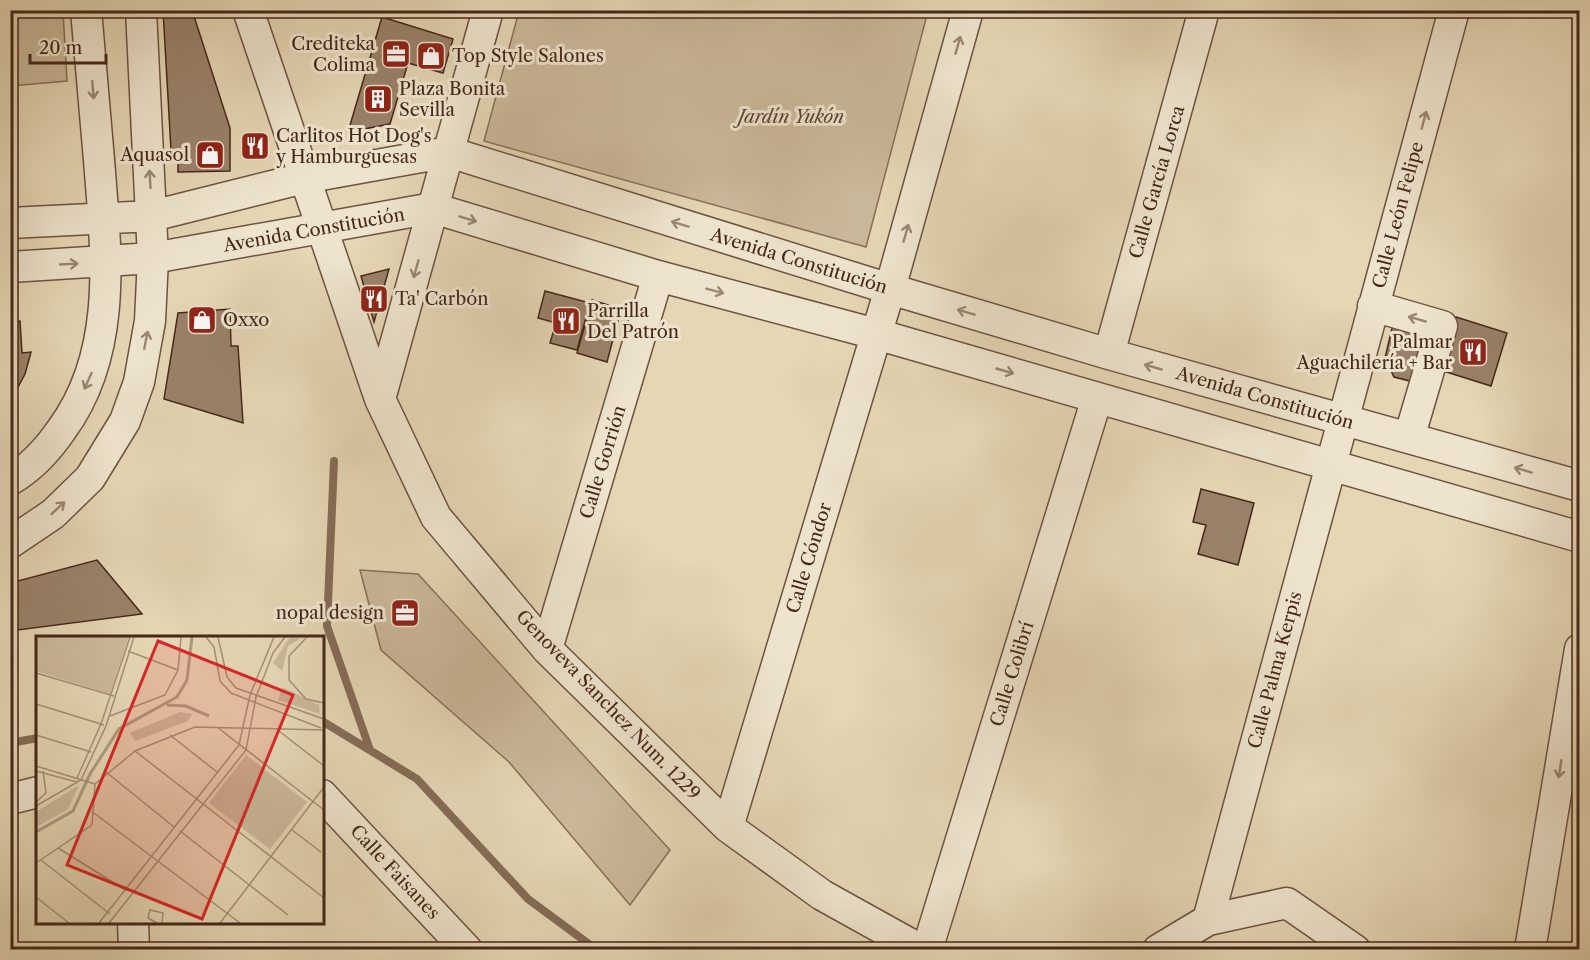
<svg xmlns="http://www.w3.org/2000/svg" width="1590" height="960" viewBox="0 0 1590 960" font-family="'Libre Caslon Text',serif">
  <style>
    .green { fill: #cab89a; stroke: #88705a; stroke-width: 1.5 }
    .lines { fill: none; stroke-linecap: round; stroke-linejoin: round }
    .stream { stroke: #856c57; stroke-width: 8 }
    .building { fill: #99826a; stroke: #46271a; stroke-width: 1.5 }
    .minor-casing { stroke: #6e5340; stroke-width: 33 }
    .minor { stroke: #eee4ce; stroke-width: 30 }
    .oneway { stroke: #9a8674 }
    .labels { text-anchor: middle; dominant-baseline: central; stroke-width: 6; stroke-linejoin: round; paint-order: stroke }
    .poi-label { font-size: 18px; fill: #46271a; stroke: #eee4ce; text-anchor: start }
    .park-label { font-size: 18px; font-style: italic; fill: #604434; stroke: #eee4ce }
    .street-label { font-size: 18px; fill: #46271a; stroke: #eee4ce }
    .inset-river { fill: none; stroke: #af9a80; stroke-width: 3 }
    .inset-road { fill: none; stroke: #a59076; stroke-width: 1.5 }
    .view { fill: #d62828; fill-opacity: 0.15; stroke: #d62828; stroke-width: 3 }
    .inset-edge { fill: none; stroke: #46271a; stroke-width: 3 }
  </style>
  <rect width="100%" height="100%" fill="#e5d6b4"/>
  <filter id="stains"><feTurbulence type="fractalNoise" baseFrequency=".00333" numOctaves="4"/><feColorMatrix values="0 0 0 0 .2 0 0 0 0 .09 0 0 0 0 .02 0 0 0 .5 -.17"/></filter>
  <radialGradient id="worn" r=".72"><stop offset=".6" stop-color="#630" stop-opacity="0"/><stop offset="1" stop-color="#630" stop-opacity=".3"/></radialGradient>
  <path class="green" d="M11 10 63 11 67 81 11 86Z
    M519 11H928L866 247 484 141Z
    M360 570 418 574 670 850 630 905 509 762 381 650Z"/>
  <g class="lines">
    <path class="stream" d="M334 461 327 626 370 750
      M322 721 417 779 528 899 597 950
      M10 743 38 738"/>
  </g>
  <path class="building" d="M163 10H192L230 128V171L178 172V149L171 150Z
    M382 17 453 39 443 73 408 63 390 124 348 132Z
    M389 269 374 322 361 276Z
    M545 291 590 303 577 350 550 343 556 323 538 318Z
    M592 300 621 309 607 362 577 353Z
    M230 309 231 346H238L243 423 164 399 178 313Z
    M1456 317 1507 333 1491 386 1440 370Z
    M1394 320 1436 331 1422 384 1394 377 1385 358Z
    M20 321 22 353 31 352 25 374 17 389 10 395V322Z
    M1201 489 1254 503 1238 565 1198 554 1206 525 1193 522Z
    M97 560 142 614 10 631V583Z"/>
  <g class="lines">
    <g class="minor-casing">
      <path id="minor" d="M248 10 380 399 436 517 547 649 728 827 822 895 921 950
        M10 223 152 216 304 178 449 152 890 289 1109 354 1580 486
        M10 267 153 258 433 208 658 276 876 334 1580 537
        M1373 306 1442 326 1409 438
        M1109 354 1204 10
        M380 399 488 10
        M10 480C31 468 49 448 62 429 119 351 106 251 99 160 95 110 90 60 86 10
        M10 543 53 514 90 478 125 421 139 382 150 321 153 258 141 10
        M547 649 658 276
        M322 795 467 950
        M10 799 38 792
        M728 827 890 289 968 10
        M1208 920 1454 10
        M133 922 134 950
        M927 950 1097 398
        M1158 950 1208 920 1287 903 1355 950
        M1530 950 1580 649"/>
    </g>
    <use href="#minor" class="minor"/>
  </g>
  <defs><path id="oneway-shaft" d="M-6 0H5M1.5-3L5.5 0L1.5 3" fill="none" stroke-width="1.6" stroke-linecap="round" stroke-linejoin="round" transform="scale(1.5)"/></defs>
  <g class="oneway">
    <use href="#oneway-shaft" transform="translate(958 45) rotate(-74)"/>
    <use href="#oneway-shaft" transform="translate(93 90) rotate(85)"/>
    <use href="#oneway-shaft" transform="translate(1424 120) rotate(-75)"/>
    <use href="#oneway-shaft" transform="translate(150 179) rotate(-93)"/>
    <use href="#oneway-shaft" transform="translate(468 219) rotate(17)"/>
    <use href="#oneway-shaft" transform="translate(680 224) rotate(-163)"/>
    <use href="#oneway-shaft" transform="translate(906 233) rotate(-74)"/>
    <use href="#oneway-shaft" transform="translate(69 264) rotate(-3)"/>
    <use href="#oneway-shaft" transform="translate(416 269) rotate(106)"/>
    <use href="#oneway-shaft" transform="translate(715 291) rotate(15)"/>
    <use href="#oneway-shaft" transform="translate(966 312) rotate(-163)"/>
    <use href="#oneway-shaft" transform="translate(1417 319) rotate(-164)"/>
    <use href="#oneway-shaft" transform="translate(146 340) rotate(-79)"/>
    <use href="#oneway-shaft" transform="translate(1153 367) rotate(-164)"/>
    <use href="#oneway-shaft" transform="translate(1005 371) rotate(16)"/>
    <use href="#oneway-shaft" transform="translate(88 381) rotate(114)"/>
    <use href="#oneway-shaft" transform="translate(1523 470) rotate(-164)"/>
    <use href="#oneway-shaft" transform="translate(58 508) rotate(-43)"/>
    <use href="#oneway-shaft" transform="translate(1560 769) rotate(99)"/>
  </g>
  <defs>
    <g id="office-square" transform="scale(1.5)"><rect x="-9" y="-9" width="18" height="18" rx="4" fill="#8f2418" stroke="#eee4ce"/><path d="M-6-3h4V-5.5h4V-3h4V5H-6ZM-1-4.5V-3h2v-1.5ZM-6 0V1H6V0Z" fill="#fff"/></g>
    <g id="shop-square" transform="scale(1.5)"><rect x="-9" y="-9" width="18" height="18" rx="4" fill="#8f2418" stroke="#eee4ce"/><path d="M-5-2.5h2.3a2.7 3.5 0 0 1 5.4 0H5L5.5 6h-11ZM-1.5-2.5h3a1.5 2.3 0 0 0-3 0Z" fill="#fff"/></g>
    <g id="building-square" transform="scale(1.5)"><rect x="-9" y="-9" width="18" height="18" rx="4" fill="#8f2418" stroke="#eee4ce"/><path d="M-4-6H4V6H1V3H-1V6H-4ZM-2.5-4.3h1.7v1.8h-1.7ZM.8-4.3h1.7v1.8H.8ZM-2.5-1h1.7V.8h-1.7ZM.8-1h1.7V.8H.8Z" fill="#fff"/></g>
    <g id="restaurant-square" transform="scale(1.5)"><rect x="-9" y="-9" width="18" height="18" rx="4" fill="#8f2418" stroke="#eee4ce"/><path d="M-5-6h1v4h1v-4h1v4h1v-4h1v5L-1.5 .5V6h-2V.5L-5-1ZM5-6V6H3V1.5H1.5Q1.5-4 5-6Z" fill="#fff"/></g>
  </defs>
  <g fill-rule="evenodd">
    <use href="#office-square" x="396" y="54"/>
    <use href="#shop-square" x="431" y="56"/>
    <use href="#building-square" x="378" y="99"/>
    <use href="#restaurant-square" x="255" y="146"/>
    <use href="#shop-square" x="210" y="155"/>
    <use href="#restaurant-square" x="374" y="299"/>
    <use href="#shop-square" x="202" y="320"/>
    <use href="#restaurant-square" x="566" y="321"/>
    <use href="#restaurant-square" x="1473" y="352"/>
    <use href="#office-square" x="405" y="613"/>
  </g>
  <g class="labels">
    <g class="poi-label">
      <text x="375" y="44" text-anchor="end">Crediteka<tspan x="375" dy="21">Colima</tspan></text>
      <text x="452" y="56">Top Style Salones</text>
      <text x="399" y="89">Plaza Bonita<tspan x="399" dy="21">Sevilla</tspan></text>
      <text x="276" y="136">Carlitos Hot Dog's<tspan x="276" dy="21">y Hamburguesas</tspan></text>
      <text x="189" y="155" text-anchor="end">Aquasol</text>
      <text x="395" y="299">Ta' Carbón</text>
      <text x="587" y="311">Parrilla<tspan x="587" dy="21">Del Patrón</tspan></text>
      <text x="223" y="320">Oxxo</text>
      <text x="1452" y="342" text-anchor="end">Palmar<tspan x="1452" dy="21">Aguachilería + Bar</tspan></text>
      <text x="384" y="613" text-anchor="end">nopal design</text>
    </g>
    <g class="park-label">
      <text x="791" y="117">Jardín Yukón</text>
    </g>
    <g class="street-label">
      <text transform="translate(1157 182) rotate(-74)">Calle García Lorca</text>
      <text transform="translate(1398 215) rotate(-75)">Calle León Felipe</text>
      <text transform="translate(314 230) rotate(-10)">Avenida Constitución</text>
      <text transform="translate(799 261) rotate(17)">Avenida Constitución</text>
      <text transform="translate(1265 398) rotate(16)">Avenida Constitución</text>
      <text transform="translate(603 462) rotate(-73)">Calle Gorrión</text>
      <text transform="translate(809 558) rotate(-73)">Calle Cóndor</text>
      <text transform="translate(1275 670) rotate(-75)">Calle Palma Kerpis</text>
      <text transform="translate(1012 674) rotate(-73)">Calle Colibrí</text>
      <text transform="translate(608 705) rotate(46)">Genoveva Sanchez Num. 1229</text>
      <text transform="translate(395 872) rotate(47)">Calle Faisanes</text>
    </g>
  </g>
  <g transform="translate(36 636)">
    <rect width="288" height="288" fill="#e5d6b4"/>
    <path d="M0 1H93L74 58 0 35ZM254 1 265 2 252 10 246 35 237 27ZM246 51 283 69 284 78 242 64ZM144 76 156 78 152 85 99 105 94 97ZM210 119 271 166 234 213 173 167ZM43 149 32 173 0 191V176Z" fill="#cab89a"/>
    <path class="inset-river" d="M131 69 150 70 173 80M0 196 37 175 54 138 83 93 141 61 151 44 156 1"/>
    <path class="inset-road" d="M170 1 178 11 184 45 195 57 285 92M182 1 191 41 200 52 288 83M271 1 253 20V44L270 63 288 67M92 15 142 34M0 37 78 60M0 68 68 89M74 80 129 59 142 34 145 1M181 91 288 174M243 95 288 130M0 99 55 116M134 99 181 136M99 115 288 262M0 130 59 148M0 135 41 146M70 136 138 191M41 142 65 88 94 1M59 148 99 115 159 91 288 94M0 166 10 157 7 135M0 170 45 144 70 90 98 1M58 177 204 287M256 194 285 216M144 195 252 279M22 212 91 255M5 224 74 278M0 227 56 189 59 148M0 261 33 287M63 287 203 109 214 59 238 1M73 287 210 114 220 61 237 17 249 1M121 287 112 282 114 274 127 277 126 287M184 287 288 151"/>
    <path class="view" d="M122 5 257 59 166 283 31 229Z"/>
    <rect width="288" height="288" class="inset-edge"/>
  </g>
  <rect width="1590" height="960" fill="none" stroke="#e5d6b4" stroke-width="36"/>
  <rect x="12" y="12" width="1566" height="936" fill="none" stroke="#46271a" stroke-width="3"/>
  <rect x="18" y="18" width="1554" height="924" fill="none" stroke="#46271a" stroke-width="1.5"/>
  <path d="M30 54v9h76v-9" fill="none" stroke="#46271a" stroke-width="3"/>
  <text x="39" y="54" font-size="18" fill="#46271a" stroke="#eee4ce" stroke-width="4.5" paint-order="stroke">20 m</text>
  <rect width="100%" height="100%" filter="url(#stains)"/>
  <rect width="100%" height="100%" fill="url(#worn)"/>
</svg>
